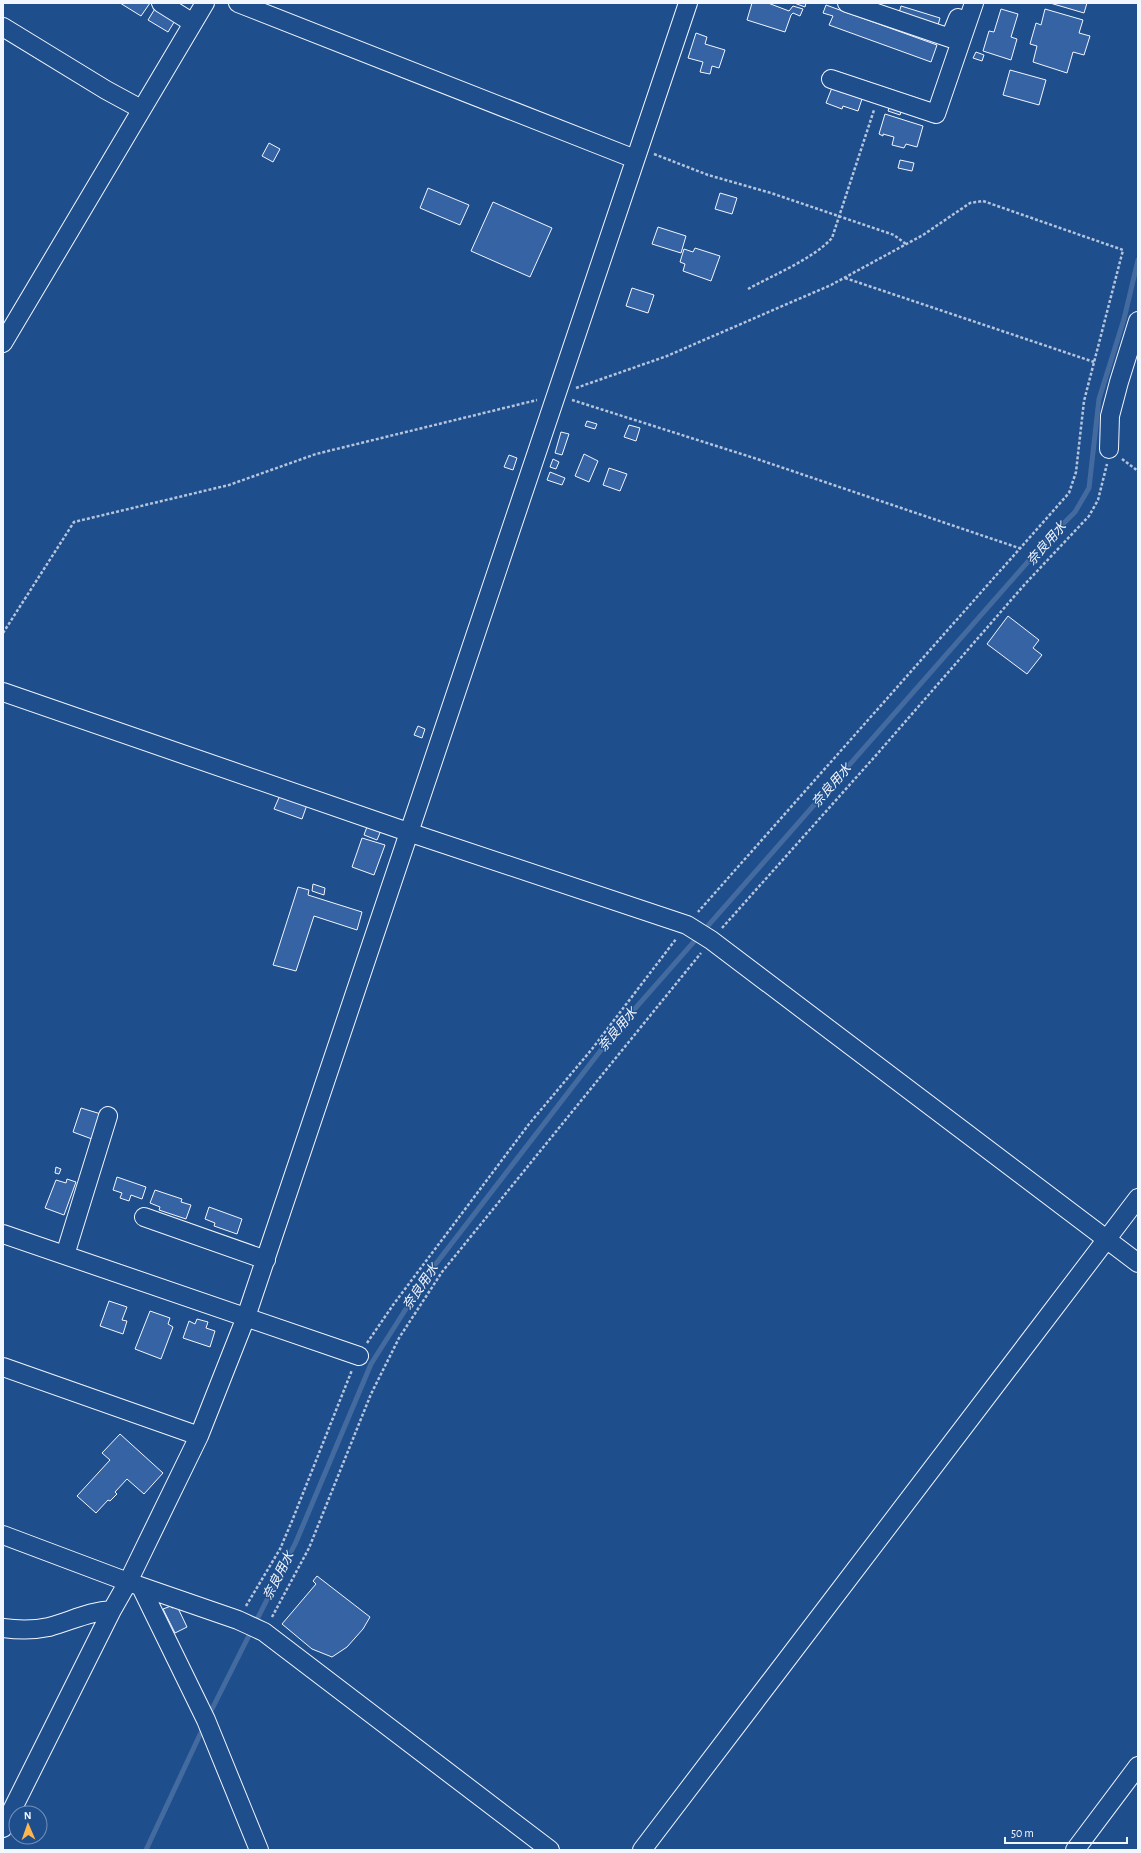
<svg xmlns="http://www.w3.org/2000/svg" width="1141" height="1853" viewBox="0 0 1141 1853" font-family="'Alegreya Sans','Noto Sans JP',sans-serif">
  <style>
    .lines { fill: none; stroke-linecap: round; stroke-linejoin: round }
    .stream { stroke: #446ba0; stroke-width: 5 }
    .building { fill: #3563a3; stroke: #f2f6ff }
    .minor-casing { stroke: #f2f6ff; stroke-width: 20 }
    .path { stroke: #b3c4dc; stroke-width: 2.5; stroke-dasharray: 3 2; stroke-linecap: butt }
    .minor { stroke: #1f4e8c; stroke-width: 18 }
    .labels { text-anchor: middle; dominant-baseline: central; stroke-width: 3; stroke-linejoin: round; paint-order: stroke }
    .water-label { font-size: 13px; font-style: italic; fill: #f2f6ff; stroke: #1f4e8c }
  </style>
  <rect width="100%" height="100%" fill="#1f4e8c"/>
  <g class="lines">
    <path class="stream" d="M208 1717 296 1542 371 1364 428 1274 618 1028 1047 540 1075 512 1089 488 1099 399 1124 319 1138 260
      M146 1850 204 1726"/>
  </g>
  <path class="building" d="M120 3H150L141 16Z
    M752 3H768L789 11 793 6 803 9 800 16 793 13 791 15 785 32 747 20Z
    M794 3H806L805 7Z
    M1050 3H1087L1084 13Z
    M826 5 937 45 931 62 829 25 833 16 823 13Z
    M901 6 940 18 938 25 899 13Z
    M156 7 176 19 168 32 148 20Z
    M1001 9 1018 14 1011 37 1017 39 1011 60 983 51 989 31 994 32Z
    M1045 9 1083 20 1079 33 1090 36 1084 55 1073 52 1067 73 1033 62 1037 46 1030 44 1036 23 1041 25Z
    M696 33 707 37 705 44 725 50 719 68 712 66 710 74 700 72 703 62 688 58Z
    M976 52 984 55 982 61 973 58Z
    M1010 70 1046 80 1039 105 1003 95Z
    M833 85 863 96 858 111 843 106 842 109 826 103Z
    M890 105 902 109 900 115 888 111Z
    M885 114 923 126 917 147 906 144 904 148 892 145 894 137 883 134V136L879 134Z
    M269 143 280 149 273 162 262 156Z
    M900 160 914 163 912 171 898 168Z
    M428 188 469 205 460 225 420 208Z
    M720 193 737 198 732 214 715 209Z
    M493 202 552 228 530 277 471 251Z
    M658 227 686 236 681 253 652 244Z
    M695 248 720 256 711 281 683 271 685 264 680 262 684 249 693 252Z
    M632 288 654 295 648 313 626 306Z
    M587 421 597 424 595 429 585 426Z
    M629 425 640 428 636 441 624 437Z
    M561 432 569 434 562 455 555 453Z
    M584 454 598 461 589 482 575 476Z
    M509 455 517 458 513 470 504 467Z
    M553 459 559 462 556 469 550 467Z
    M609 468 627 474 620 491 603 485Z
    M550 472 565 478 562 485 547 480Z
    M1008 616 1039 640 1033 648 1042 655 1027 674 987 644Z
    M418 726 425 729 422 738 414 735Z
    M281 793 308 802 302 819 274 809Z
    M368 824 382 828 377 840 364 835Z
    M362 838 385 845 374 875 352 867Z
    M313 884 325 888 324 895 312 891Z
    M298 887 309 890 308 895 362 912 357 930 314 916 296 971 273 965Z
    M81 1108 101 1114 92 1139 73 1132Z
    M56 1167 61 1169 59 1174 55 1173Z
    M117 1177 146 1187 142 1199 131 1195 129 1201 120 1198 122 1193 113 1190Z
    M67 1179 76 1182 64 1215 45 1208 56 1180 66 1183Z
    M155 1190 182 1199 181 1202 191 1205 186 1219 159 1210 160 1207 150 1203Z
    M209 1207 242 1219 237 1234 214 1226 215 1223 205 1219Z
    M109 1301 127 1307 122 1320 127 1321 123 1334 100 1326Z
    M150 1311 170 1318 168 1324 173 1327 161 1359 135 1349Z
    M197 1319 208 1322 206 1328 215 1331 210 1347 183 1338 189 1321 195 1324Z
    M120 1434 163 1473 144 1494 127 1479 115 1492 117 1494 110 1501 108 1500 96 1513 77 1496 110 1460 102 1453Z
    M317 1576 370 1617 363 1629 347 1647 332 1657 312 1649 282 1624 316 1584 313 1581Z
    M171 1606 172 1608 177 1606 187 1627 175 1633 163 1609Z"/>
  <g class="lines">
    <g class="minor-casing">
      <path id="minor" d="M161 3 193 23
        M238 3 635 159
        M847 3 950 38 958 18
        M3 27 106 90 141 109
        M831 79 936 114 974 3
        M3 343 205 3
        M1109 449 1110 416 1119 382 1138 321
        M3 692 408 832 687 925 711 940 1138 1263
        M144 1217 266 1260
        M3 1234 359 1356
        M65 1255 108 1116
        M3 1367 199 1436
        M3 1535 128 1582 238 1620 264 1632 550 1850
        M141 1587 206 1720 259 1850
        M3 1628C18 1630 35 1630 49 1627 71 1621 90 1611 112 1610
        M3 1828 112 1610 128 1582 199 1436 246 1317 688 3
        M642 1850 1138 1198
        M1075 1850 1138 1766"/>
    </g>
    <path class="path" d="M654 154 708 175 771 193 894 235 906 244
      M845 278 1094 362
      M748 289C773 275 813 259 832 238L874 110
      M576 388 667 356 831 285 923 235 970 203 983 201 1123 250 1084 401 1076 472 1069 493 698 912
      M572 400 754 458 1019 548
      M1122 459 1138 471
      M3 633 74 522 229 485 316 454 537 400
      M722 928 878 753 1025 584 1089 516 1098 500 1107 464
      M367 1343 393 1305 529 1124 592 1049 676 939
      M246 1606 280 1549 292 1521 352 1370
      M272 1617 309 1548 371 1394 399 1338 442 1272 701 953"/>
    <use href="#minor" class="minor"/>
  </g>
  <g class="labels">
    <g class="water-label">
      <text transform="translate(1047 544) rotate(-49)">奈良用水</text>
      <text transform="translate(832 786) rotate(-49)">奈良用水</text>
      <text transform="translate(618 1030) rotate(-50)">奈良用水</text>
      <text transform="translate(421 1287) rotate(-56)">奈良用水</text>
      <text transform="translate(279 1576) rotate(-63)">奈良用水</text>
    </g>
  </g>
  <rect width="1141" height="1853" fill="none" stroke="#f2f6ff" stroke-width="8"/>
  <g transform="translate(28 1825) rotate(358)"><circle r="19" fill="#1f4e8c" stroke="#7391ba"/>
  <path d="M0-3L7 15L0 10L-7 15Z" fill="#ffb74d"/>
  <text y="-6" font-size="11" font-weight="bold" text-anchor="middle" fill="#f2f6ff">N</text>
  </g>
  <path d="M1005 1837v6h122v-6" fill="none" stroke="#f2f6ff" stroke-width="2"/>
  <text x="1011" y="1837" font-size="12" fill="#f2f6ff" stroke="#1f4e8c" stroke-width="3" paint-order="stroke">50 m</text>
</svg>
